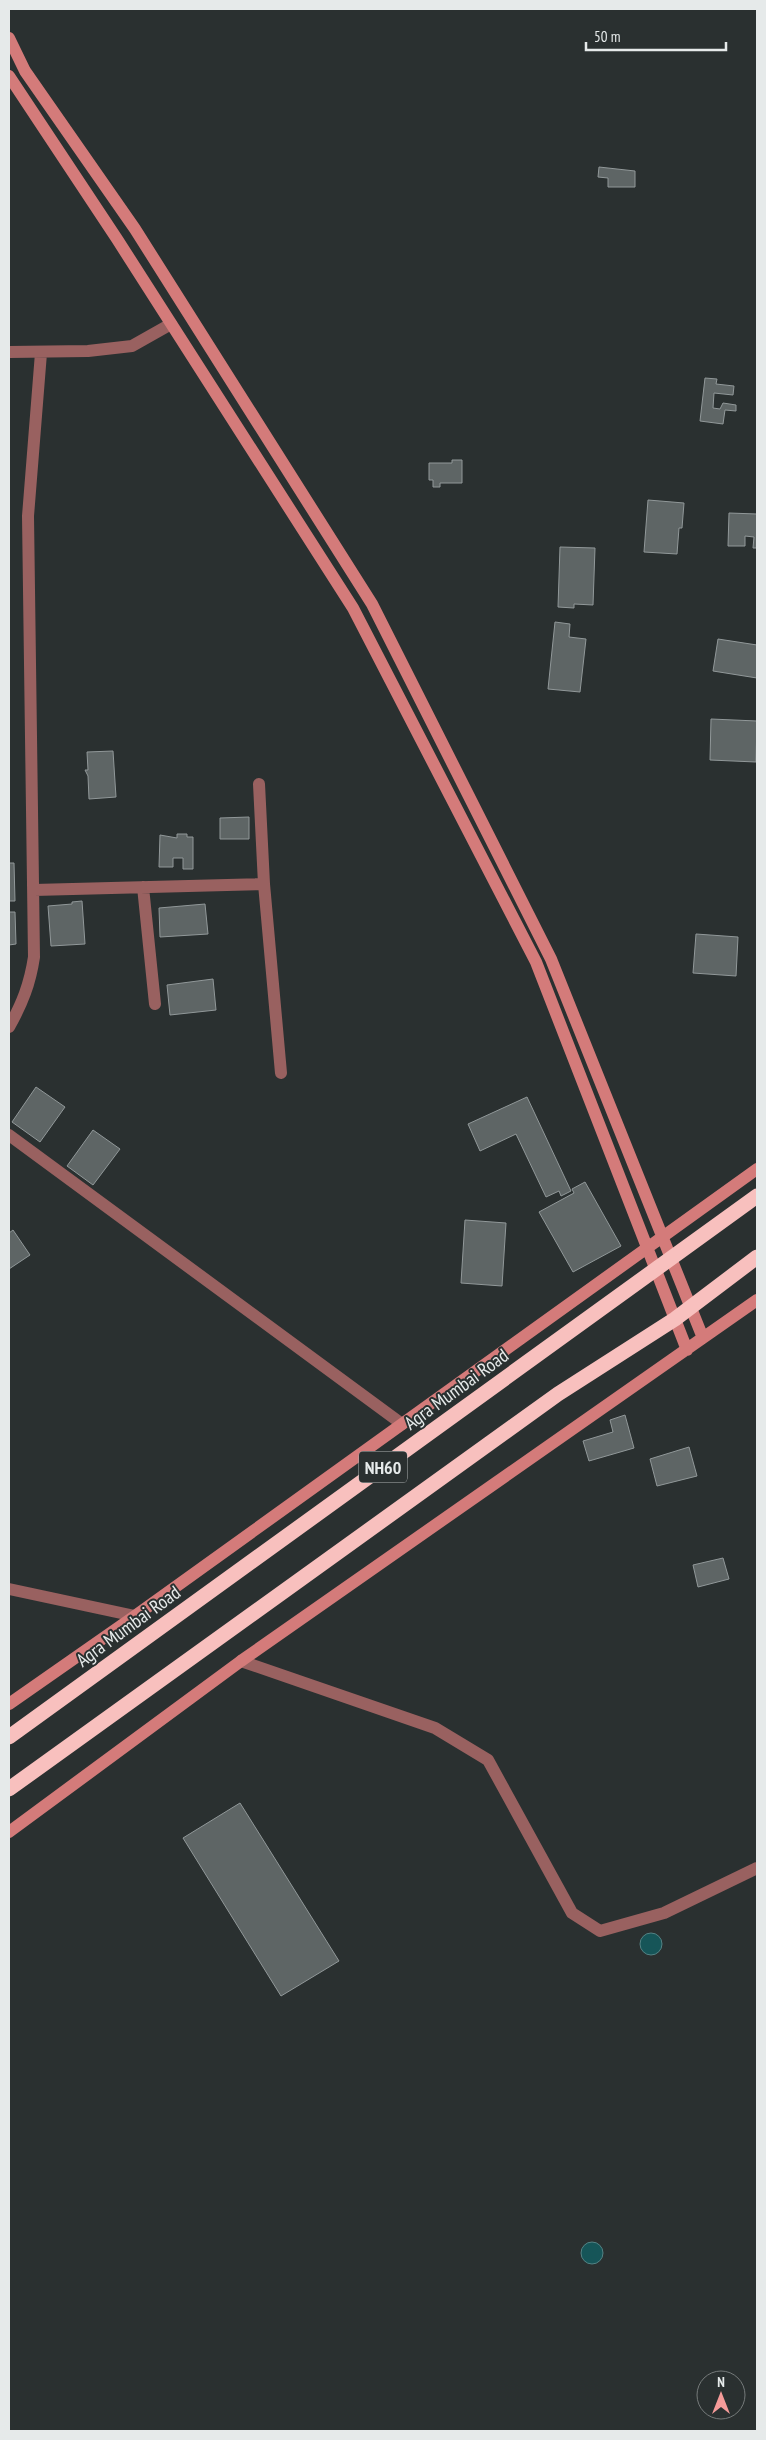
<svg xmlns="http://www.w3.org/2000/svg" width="766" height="2440" viewBox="0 0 766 2440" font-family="'PT Sans Narrow',sans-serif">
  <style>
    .water { fill: #165558; stroke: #548284 }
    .building { fill: #5e6565; stroke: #919899 }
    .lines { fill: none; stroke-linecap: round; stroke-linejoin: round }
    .street { stroke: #996160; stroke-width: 12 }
    .secondary { stroke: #d47b7a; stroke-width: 12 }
    .highway { stroke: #f8c0be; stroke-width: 15 }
    .labels { text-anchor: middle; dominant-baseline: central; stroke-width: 4; stroke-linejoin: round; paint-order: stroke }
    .shield { fill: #2a3030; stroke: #aeb2b2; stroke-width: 1 }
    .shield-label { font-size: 18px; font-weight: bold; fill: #e6eaea }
    .street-label { font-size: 19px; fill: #e6eaea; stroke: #2a3030 }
  </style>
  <rect width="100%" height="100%" fill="#2a3030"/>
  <path class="water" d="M640 1944a11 11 0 1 1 22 0a11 11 0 1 1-22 0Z
    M581 2253a11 11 0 1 1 22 0a11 11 0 1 1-22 0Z"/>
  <path class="building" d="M599 167 635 171V187H608V178L598 177Z
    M705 378 717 379 716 384 734 386 733 395 714 393 713 408 720 409 723 403 736 405V411L725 410 723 424 700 421Z
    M452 460H462V483H440V487H433V480H429V463H452Z
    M648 500 684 503 682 528H679L677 554 644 552Z
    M729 513 757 514V548H753L754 537 745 536V546H728Z
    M560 547 595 548 593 605 574 604V608L558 607Z
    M555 622 570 624 569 637 586 639 580 692 548 689Z
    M718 639 757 645V678L713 671Z
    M711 719 757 721 756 762 710 760Z
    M113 751 116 797 89 799 88 776 85 770H88L87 752Z
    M249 817V839H220V818Z
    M177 834H187V837H193V869H183V858H173V867H159L160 835 177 838Z
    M9 863H14L15 901H9Z
    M82 901 85 944 51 946 48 906 72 904V902Z
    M205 904 208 934 160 937 159 908Z
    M9 912H15L16 944 9 945Z
    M696 934 738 937 736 976 693 973Z
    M213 979 216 1010 170 1015 167 985Z
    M36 1087 65 1107 40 1142 12 1122Z
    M527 1097 571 1191 561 1196 559 1191 546 1197 516 1134 480 1151 468 1124Z
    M93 1130 120 1149 93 1185 67 1166Z
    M585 1182 621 1246 573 1272 539 1212 574 1193 572 1189Z
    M465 1220 506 1223 502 1286 461 1283Z
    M13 1230 30 1255 9 1269V1233Z
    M625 1415 634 1448 589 1461 583 1441 613 1432 610 1420Z
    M689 1447 697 1476 657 1486 650 1459Z
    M723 1558 729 1579 698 1587 693 1565Z
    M240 1803 339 1961 281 1996 183 1838Z"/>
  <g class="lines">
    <path class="street" d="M9 352 88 351 132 346 171 324
      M259 784 264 884
      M143 887 155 1004
      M34 890 264 884 281 1073
      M9 1027C22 1004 30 984 34 957L28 516 41 353
      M9 1135 402 1424
      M9 1589 135 1616
      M241 1661 435 1728 488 1760 572 1913 600 1931 664 1913 757 1868"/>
    <path class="secondary" d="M9 38 25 71 135 229 372 604 551 959 703 1338
      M9 76 117 239 353 608 536 962 687 1350
      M9 1704 135 1616 757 1169
      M9 1832 241 1661 757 1300"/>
    <path class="highway" d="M9 1737 757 1196
      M9 1789 558 1394 675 1319 757 1257"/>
  </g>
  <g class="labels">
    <rect class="shield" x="359" y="1451.5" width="48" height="31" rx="4"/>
    <g class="shield-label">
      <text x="383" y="1467">NH60</text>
    </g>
    <g class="street-label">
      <text transform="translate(456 1389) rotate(-36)">Agra Mumbai Road</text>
      <text transform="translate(128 1626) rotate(-36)">Agra Mumbai Road</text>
    </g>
  </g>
  <rect width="766" height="2440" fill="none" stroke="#e6eaea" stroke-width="20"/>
  <g transform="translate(721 2395)"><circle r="24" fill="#2a3030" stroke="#757a7a"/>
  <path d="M0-4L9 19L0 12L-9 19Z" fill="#f59b99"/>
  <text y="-8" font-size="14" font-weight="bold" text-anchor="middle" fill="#e6eaea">N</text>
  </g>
  <path d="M586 42v8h140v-8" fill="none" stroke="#e6eaea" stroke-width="2.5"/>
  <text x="594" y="42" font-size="15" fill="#e6eaea" stroke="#2a3030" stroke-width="4" paint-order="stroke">50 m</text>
</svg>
